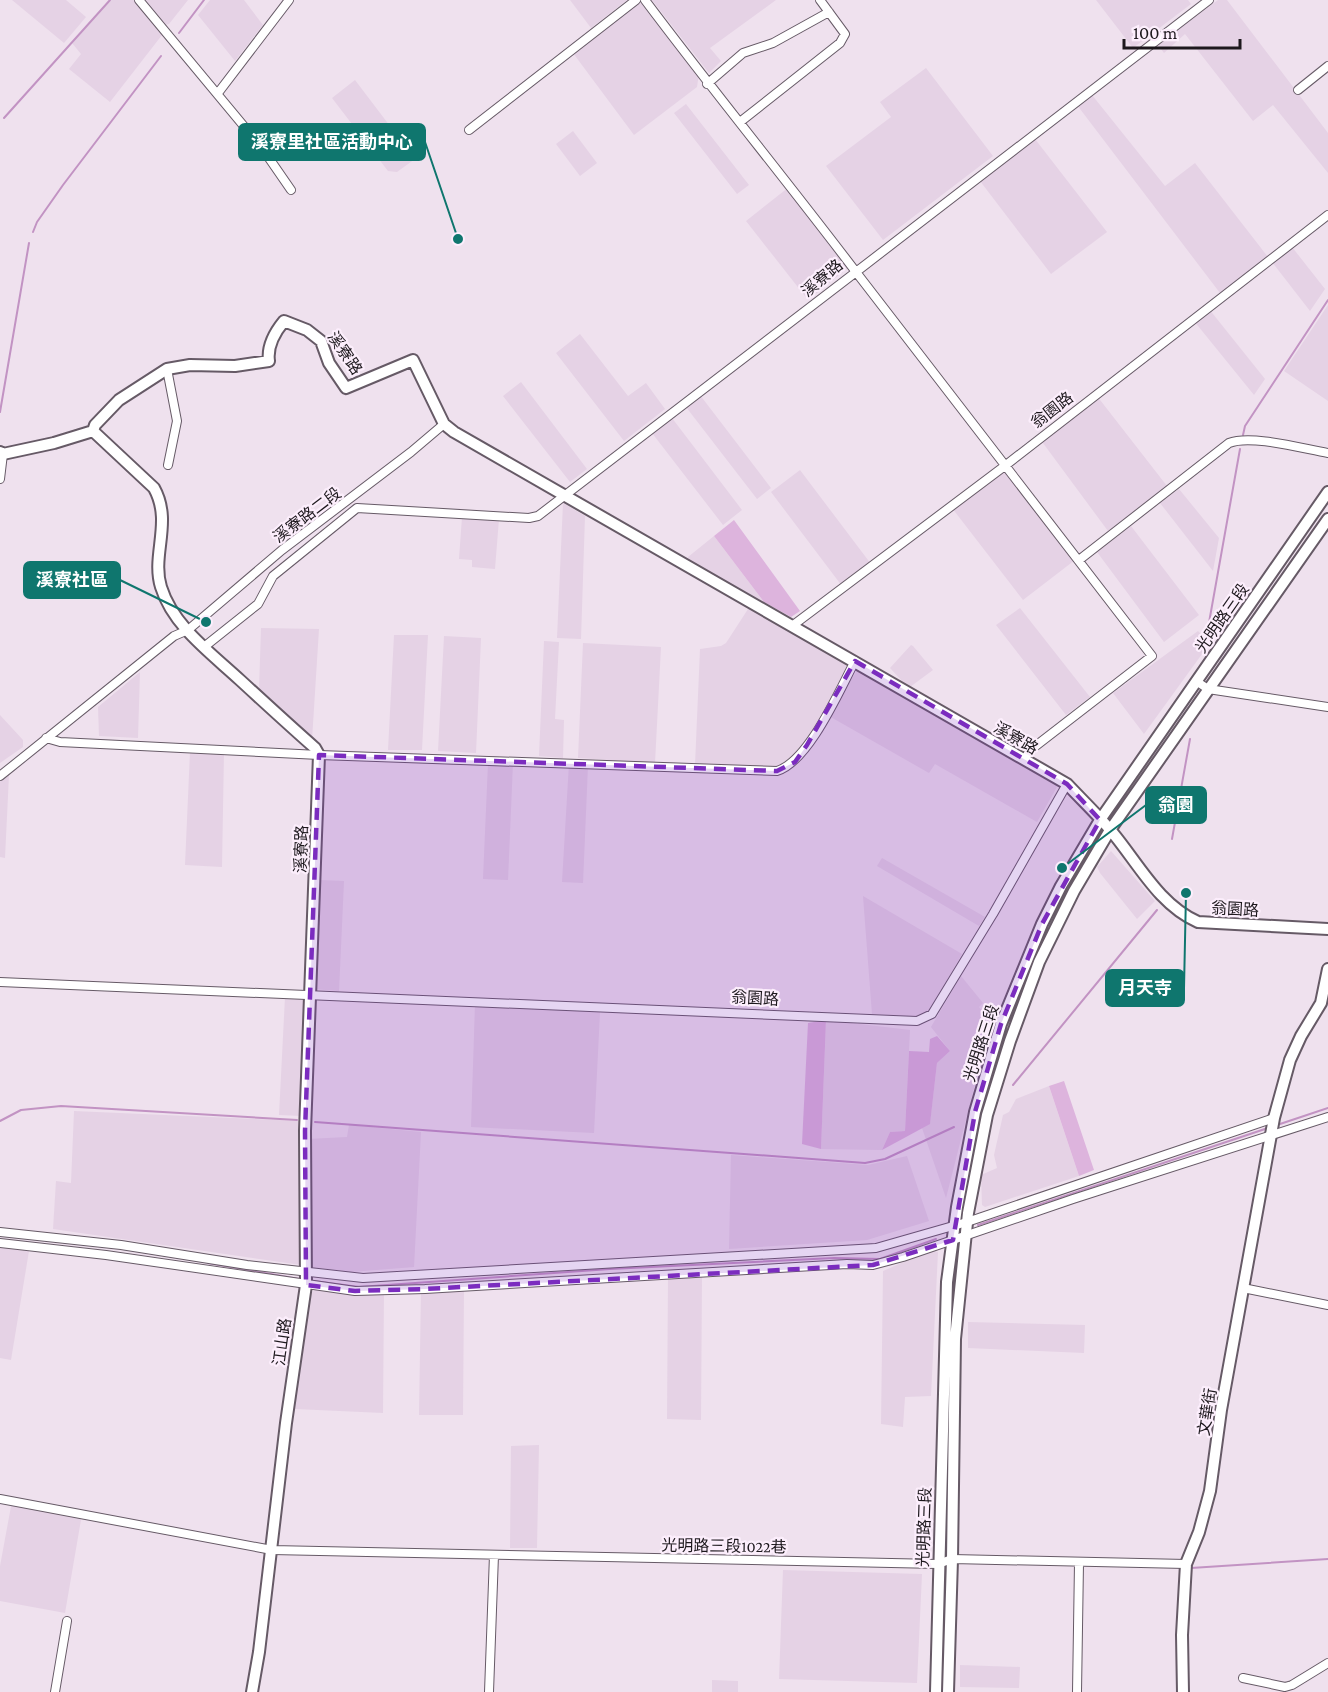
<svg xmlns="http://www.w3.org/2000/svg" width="1328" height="1692" viewBox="0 0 1328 1692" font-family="'Crimson Pro','Noto Sans TC',serif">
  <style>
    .built { fill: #e5d2e5 }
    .green { fill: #ddb4dd }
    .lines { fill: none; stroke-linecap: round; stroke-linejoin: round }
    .stream { stroke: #c293c3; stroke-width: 2 }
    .street-casing { stroke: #665a66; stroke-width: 10 }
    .secondary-casing { stroke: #665a66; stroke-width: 14 }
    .street { stroke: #fff; stroke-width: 8 }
    .secondary { stroke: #fff; stroke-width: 10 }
    .marked { fill: #7b2cbf; fill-opacity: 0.2; stroke: #7b2cbf; stroke-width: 4.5; stroke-dasharray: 12 8; stroke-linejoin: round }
    .labels { text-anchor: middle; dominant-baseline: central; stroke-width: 4.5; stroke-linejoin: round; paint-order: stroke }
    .street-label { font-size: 16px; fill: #1d181d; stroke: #fceefc }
    .leader { fill: none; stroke: #0f766e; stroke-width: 2 }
    .callout-dot { fill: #0f766e; stroke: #fceefc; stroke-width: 2 }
    .callout { fill: #0f766e; stroke: #0f766e; stroke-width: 2 }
    .callout-label { font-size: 18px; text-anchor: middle; font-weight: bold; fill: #fff }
  </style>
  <rect width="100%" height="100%" fill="#efe1ee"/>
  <path class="built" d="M12 0H66L86 17 64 43Z
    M110 0H137L162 30V35L110 102 69 69 81 54 72 43Z
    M145 0H188L169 24 165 25Z
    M210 0H244L263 25 235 61 198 15Z
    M570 0H627L591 28Z
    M652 0H776L710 48 721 61 709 73Z
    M1096 0H1188L1191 4 1133 48Z
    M1218 0H1227L1328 133V173L1273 105 1253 121 1185 34 1164 53 1158 45Z
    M638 3 648 5 699 74 697 87 634 135 573 53Z
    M926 68 993 156 883 240 826 166 891 117 880 102Z
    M355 80 415 159 397 172 388 171 332 98Z
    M1092 95 1165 186 1195 163 1268 257 1220 293 1077 105Z
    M686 104 749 185 737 194 674 113Z
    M573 131 597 163 580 176 556 144Z
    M1035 139 1107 232 1051 274 980 181Z
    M789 187 848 268 808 300 746 221Z
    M1292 247 1325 289 1310 311 1272 262Z
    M1328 305V401L1284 371Z
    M1209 309 1265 379 1254 395 1194 321Z
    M580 334 628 396 646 383 665 409 624 441 556 353Z
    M521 382 587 469 570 482 503 396Z
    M700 395 771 488 757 499 686 407Z
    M1097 396 1167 486 1108 531 1040 439Z
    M672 418 742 510 723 525 652 433Z
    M1004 468 1075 560 1023 600 952 508Z
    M800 470 871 564 842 586 771 492Z
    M1179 489 1219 538 1213 571 1160 503Z
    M563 503 585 516 581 639 557 638Z
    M462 517 499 519 495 569 472 567V560L459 559Z
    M1131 526 1199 615 1164 642 1097 552Z
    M714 536 764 602 689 561 688 557Z
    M750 606 848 664 849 669 795 760 782 769 695 765 700 649 721 646 726 643Z
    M1020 608 1090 697 1066 715 996 625Z
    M261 628 319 629 312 740 259 690Z
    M1198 631 1203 636 1204 646 1202 654 1144 734 1113 693Z
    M394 635H428L422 750H388Z
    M444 636 481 638 476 753 438 751Z
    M544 641 559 642 555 719 564 720 563 758 539 756Z
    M583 643 661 647 655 763 578 758Z
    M911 645 913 646 933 670 910 687 903 682 890 668Z
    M858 669 1055 783 1057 787 1037 822 935 764 929 773 829 716Z
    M140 672 138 738 99 736 98 707Z
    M0 715 23 740V747L0 763Z
    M190 752H224L222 867 185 865Z
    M513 762 508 880 483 879 488 764Z
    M569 764 588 765 583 883 562 882Z
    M9 775 5 858 0 857V781Z
    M1111 851 1155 901 1137 919 1100 873 1097 867Z
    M882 858 985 917 979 926 877 866Z
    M319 880 344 881 339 991 313 989Z
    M863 896 962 954 926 1016 922 1017 872 1014Z
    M961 976 983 1003 979 1007 991 1021 946 1198 922 1128 930 1123 937 1063 950 1051 931 1027Z
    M285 997 307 998 302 1116 279 1115Z
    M475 1005 600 1012 594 1133 471 1127Z
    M826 1020 910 1030 905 1131 890 1132 882 1150 821 1149Z
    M1049 1086 1079 1176 985 1207 982 1205 981 1175 997 1168 994 1155 1003 1115 1009 1112 1016 1099Z
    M74 1111 301 1121V1265L53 1229 56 1181 71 1183Z
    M349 1125 421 1132 414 1267 351 1272 310 1267 308 1139 347 1137Z
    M731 1155 868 1165 907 1156 929 1221 867 1240 729 1249Z
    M0 1247 29 1251 11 1360 0 1358Z
    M931 1250 938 1252 931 1396 905 1397 903 1427 881 1424 883 1271Z
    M702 1276 701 1420 667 1419 668 1277Z
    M320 1287 384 1291 383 1413 295 1409 305 1305 309 1294Z
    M421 1289 464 1290 463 1415H419Z
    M968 1322 1085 1325 1084 1353 968 1348Z
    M539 1445 537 1548H510L511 1446Z
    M12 1501 82 1514 65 1613 0 1601V1566Z
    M783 1570 922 1574 917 1683 779 1679Z
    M960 1665 1020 1667 1019 1688 960 1687Z
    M712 1680 738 1681V1692H712Z"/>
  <path class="green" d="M734 520 800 611 791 617 764 602 714 536Z
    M826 1020 821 1149 802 1144 808 1023Z
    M937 1036 950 1051 937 1063 930 1124 882 1150 890 1132 905 1131 909 1051 929 1052 930 1039Z
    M1064 1081 1094 1170 1079 1176 1049 1086Z"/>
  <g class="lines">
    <path class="stream" d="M179 33 204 0
      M4 118 110 0
      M33 232 37 222 63 185 161 56
      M0 412 29 243
      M1243 435 1245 426 1328 300
      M1205 645 1240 449
      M1172 839 1190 739
      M1013 1085 1157 910
      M0 1121 21 1110 61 1106 297 1120
      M315 1122 865 1163 885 1159 954 1127
      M1280 1124 1328 1108
      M978 1225 1265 1129
      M208 1263 299 1279
      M314 1281 359 1287 610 1269 834 1258 880 1259 936 1239
      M1191 1568 1328 1559"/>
    <g class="street-casing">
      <path id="street" d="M139 0 262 148 291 190
        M707 84 743 53 773 43 829 12
        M1298 90 1328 66
        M218 93 289 0
        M740 122 840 43 845 34 820 0
        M469 130 636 0
        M167 369 177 421 168 465
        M0 479 3 454
        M1079 560 1229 443C1251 434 1304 449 1328 453
        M792 626 1006 465 1328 215
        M204 647 258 604 273 576 357 508 529 518 538 516 856 272C787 181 714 92 645 0
        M1196 681 1208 689 1328 707
        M46 738 60 742 319 755 777 771C809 761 839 691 855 661
        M1024 759 1033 748 1152 656 856 272 1209 0
        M0 776 174 636 188 630 282 550 411 452 444 424
        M0 982 917 1021 932 1014 993 914 1067 784
        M0 1232 121 1245 247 1265 363 1278 876 1248 967 1222 1274 1118
        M0 1243 106 1255 355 1291 425 1289 847 1264 873 1265 903 1257 1073 1199 1328 1117
        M1243 1288 1328 1305
        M0 1499 272 1550 938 1564 952 1559 1186 1564
        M1243 1678 1285 1687 1292 1685 1328 1663
        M55 1692 67 1621
        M489 1692 494 1555
        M1077 1692 1079 1563"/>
    </g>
    <g class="secondary-casing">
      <path id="secondary" d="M93 431 95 425 119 400 167 369 190 365 235 366 269 361C267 347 275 332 284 321L307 330 321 341 329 363 346 388 413 360 444 424 454 432 1067 784C1082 800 1098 815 1112 832 1138 863 1159 905 1198 922L1328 929
        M93 431 154 488C173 522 151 555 161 587 173 626 211 653 240 680 265 703 290 726 315 748L319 755 305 1131 306 1285 286 1423 259 1652 252 1692
        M0 452 3 454 54 443 93 431
        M936 1692 947 1282 957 1207 975 1112 1001 1024 1042 924 1061 886 1100 820 1328 492
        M948 1692 952 1559 955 1339 968 1213 987 1115 1010 1041 1039 962 1074 891 1110 830 1328 519
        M1183 1692 1182 1635 1186 1564 1199 1532 1210 1491 1221 1410 1274 1118 1290 1060 1301 1036 1321 1003 1328 969"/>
    </g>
    <use href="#street" class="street"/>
    <use href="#secondary" class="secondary"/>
  </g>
  <path class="marked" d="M855 661 1067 784 1100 820 1042 924 1001 1024 975 1112 953 1240 873 1265 425 1289 355 1291 306 1285 305 1131 319 755 777 771 795 762 807 745Z"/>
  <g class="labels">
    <g class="street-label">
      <text transform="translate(822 278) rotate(-40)">溪寮路</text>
      <text transform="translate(345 353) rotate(56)">溪寮路</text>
      <text transform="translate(1052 410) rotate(-38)">翁園路</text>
      <text transform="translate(307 515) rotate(-37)">溪寮路二段</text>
      <text transform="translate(1222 618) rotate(-55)">光明路三段</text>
      <text transform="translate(1016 738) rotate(30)">溪寮路</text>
      <text transform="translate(301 849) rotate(-88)">溪寮路</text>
      <text transform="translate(1235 909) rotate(3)">翁園路</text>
      <text transform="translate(755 998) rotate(3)">翁園路</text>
      <text transform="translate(981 1043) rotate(-72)">光明路三段</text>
      <text transform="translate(282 1342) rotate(-82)">江山路</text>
      <text transform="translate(1207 1412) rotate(-81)">文華街</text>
      <text transform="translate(924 1527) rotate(-88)">光明路三段</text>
      <text transform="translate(724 1546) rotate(1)">光明路三段1022巷</text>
    </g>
  </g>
  <path class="leader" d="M458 239L425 142M206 622L120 580M1062 868L1146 805M1186 893L1184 988"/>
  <g class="callout-dot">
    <circle cx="458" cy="239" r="6"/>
    <circle cx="206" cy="622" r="6"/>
    <circle cx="1062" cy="868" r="6"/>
    <circle cx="1186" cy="893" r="6"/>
  </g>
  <g class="callout">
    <rect x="239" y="124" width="186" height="36" rx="6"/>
    <rect x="24" y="562" width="96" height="36" rx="6"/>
    <rect x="1146" y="787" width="60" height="36" rx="6"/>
    <rect x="1106" y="970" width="78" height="36" rx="6"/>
  </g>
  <g class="callout-label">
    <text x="332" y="148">溪寮里社區活動中心</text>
    <text x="72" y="586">溪寮社區</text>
    <text x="1176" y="811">翁園</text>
    <text x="1145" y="994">月天寺</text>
  </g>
  <path d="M1124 39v9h116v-9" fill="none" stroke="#1d181d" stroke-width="3"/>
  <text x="1133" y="39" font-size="18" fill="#1d181d" stroke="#fceefc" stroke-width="4.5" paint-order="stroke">100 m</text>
</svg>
